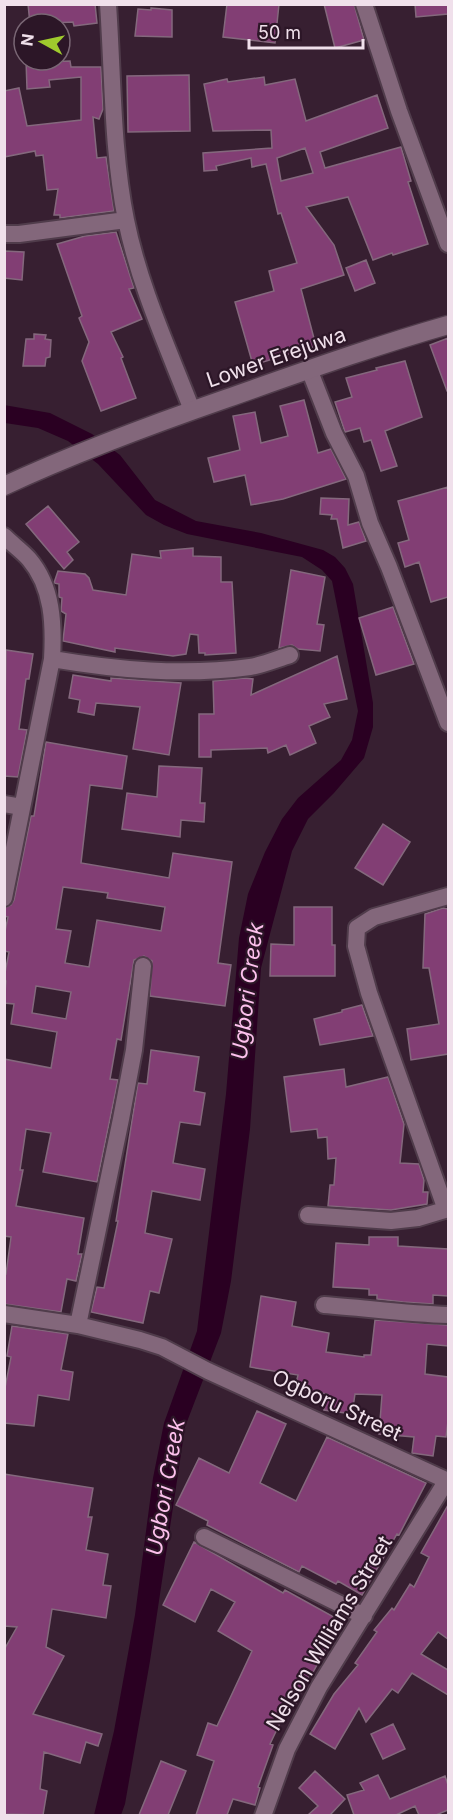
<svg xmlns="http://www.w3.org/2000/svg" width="453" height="1820" viewBox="0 0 453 1820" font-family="Inter,sans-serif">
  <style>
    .water { fill: #2a0022 }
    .building { fill: #823e74; stroke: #84687d; stroke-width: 1.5; fill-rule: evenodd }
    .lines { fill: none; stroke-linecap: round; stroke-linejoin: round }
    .street-casing { stroke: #503c4b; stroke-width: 20 }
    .secondary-casing { stroke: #503c4b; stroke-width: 21 }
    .street { stroke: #83677b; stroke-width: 16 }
    .secondary { stroke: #83677b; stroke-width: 18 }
    .labels { text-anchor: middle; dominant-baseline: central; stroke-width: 4.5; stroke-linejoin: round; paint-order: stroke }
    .street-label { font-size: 21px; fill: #f0e0eb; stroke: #2c1627 }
    .water-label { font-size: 22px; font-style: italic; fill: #fdc1ed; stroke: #2c1627 }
  </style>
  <rect width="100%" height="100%" fill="#371f31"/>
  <path class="water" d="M4 405 50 413 92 434 120 455 155 500 196 521 261 533 323 550 335 557 345 568 353 584 373 703V727L364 758 334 793 308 819 292 851 261 968 250 1129 231 1281 221 1333 185 1427 150 1661 125 1804 121 1815H94L114 1731 135 1615 153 1478 164 1423 197 1331 226 1094 239 938 248 894 265 852 282 819 298 798 341 760 352 740 358 711 332 581 322 570 302 557 187 534 164 525 146 515 98 464 68 441 38 428 5 423Z"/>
  <path class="building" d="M28 4H95L97 23 74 26 73 22 30 24Z
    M227 4H279L275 43 223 37Z
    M324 4H354L364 40 335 48Z
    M415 4H448V14L416 17Z
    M151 8 172 10V37L135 36 138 9 151 10Z
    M26 60H47V62L70 61 71 67H101L103 109 99 119 93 117 97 158 106 157 114 211 60 218V215H54L58 189 47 190 43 155 36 156 35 151 4 157V91L19 88 27 126 81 120V77L49 80 50 87 27 89Z
    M189 75 190 131 128 132 127 76Z
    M264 77 265 85 295 79 306 121 377 95 388 128 320 152 325 168 401 147 411 181 408 182 428 244 393 255 392 253 373 260 348 197 306 207 334 245 344 275 301 289 316 346 253 365 235 302 274 291 269 271 297 263 281 213 278 214 266 164 252 167 251 158 216 166 217 170 204 171 203 153 272 148 271 130 213 131 204 84 227 79 228 82ZM305 148 313 173 281 181 277 158Z
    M116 232 134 288 129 289 142 319 111 332 123 357 121 358 136 398 101 411 82 361 89 342 79 318 82 316 57 244 85 236Z
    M4 251 24 252 22 280 4 278Z
    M366 260 375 283 355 291 346 268Z
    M34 334 46 335 45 339 51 340 50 357 46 358 45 366H23L26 339H34Z
    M448 338V391H447L430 345Z
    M405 361 422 417 385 431 397 466 381 471 371 440 364 442 360 428 345 432 335 402 352 397 346 378 377 370 376 368Z
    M304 400 318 453 331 449 346 479 283 499 251 505 245 475 214 482 208 458 240 450 233 416 255 412 261 443 288 436 280 406Z
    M448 487V597L431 602 419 562 405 567 398 543 409 540 398 501Z
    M321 498 349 499 348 525 359 522 366 541 343 548 337 519H331L332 515 320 514Z
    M48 506 79 542 67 552 73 560 64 569 26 524Z
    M193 548V556L221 557V582H232L236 653 205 655V653H199L198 635 190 634 186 654 173 656 115 648V652L63 641 66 614 61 611 62 598 59 597V584L54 583 58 571 85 574 89 578 93 590 126 595 132 554 161 558 160 551Z
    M291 570 325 577 317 624 324 625 320 651 298 649 292 645 279 648Z
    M393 607 414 664 376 675 359 618Z
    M6 650 33 654 29 679H26L19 729 27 730 18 777 4 776Z
    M337 656 347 699 324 704 330 717 309 726 316 743 290 755 286 745 268 753 267 748 211 750V757H199V714H214L213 681 245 678 253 679 251 695Z
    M73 675 111 681V678L181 683 169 755 133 749 140 707 96 703 94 715 78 712 80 700 69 698Z
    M46 742 127 756 122 789 90 785 81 863 169 878 173 853 232 862 218 963 231 965 225 1006 150 996 152 961 144 956 134 960 121 1040 117 1039 110 1079 118 1080 97 1182 43 1172 51 1133 26 1129 20 1170H23L16 1206 84 1218 78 1254H82L76 1281 67 1279 61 1312 4 1304V1274H6L11 1237 4 1236V1059L51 1068 57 1032 11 1024 14 1004 4 1003 6 981 4 978 9 952 4 951V936L8 917 4 916V908L11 905 14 900 31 816H34ZM63 887 108 893 107 898 165 907 161 931 97 920 89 967 65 963 71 931 56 929ZM36 986 71 992 66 1019 32 1013Z
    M159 766 202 768 200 803H205L204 822 181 820 180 837 122 829 127 793 157 797Z
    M383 824 410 842 383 885 355 868Z
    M294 907H332V945H335V976H270L271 944 294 945Z
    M443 908 448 909V1054L411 1060 407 1029 439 1024 429 968H423L425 914Z
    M362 1005 373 1036 320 1045 314 1019 342 1012V1010Z
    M151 1050 199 1057 194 1091 205 1093 200 1125 180 1122 173 1163 205 1169 200 1200 152 1191 145 1233 172 1239 159 1293 150 1291 143 1323 91 1312 97 1287 104 1288 118 1221H116L138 1083 147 1084Z
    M344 1069 346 1087 388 1077 404 1124 400 1163 419 1164 424 1180 423 1192H428L427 1204 391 1210 328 1206 330 1185H334L336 1158 328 1159 327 1137 318 1138 317 1129 291 1132 284 1077Z
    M369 1237H398V1246L448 1249V1296L433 1295V1304L403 1302 377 1299V1295H369V1289L333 1287 336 1243 369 1245Z
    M261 1296 296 1302 292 1326 329 1333 326 1352 364 1357V1355H371L375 1320 448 1325V1346L427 1344 425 1374 448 1377V1421L446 1437 436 1436 433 1456 412 1453 414 1437 379 1434 382 1395 355 1394 352 1414 324 1410 327 1394 295 1388 298 1375 250 1367Z
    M12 1326 68 1334 61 1370 73 1372 69 1400 38 1395 34 1426 4 1423V1393L11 1357 7 1356Z
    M257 1411 286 1424 260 1483 296 1501 327 1437 426 1483 399 1535 397 1534 362 1595 338 1581 336 1584 302 1566 299 1572 207 1525 208 1521 176 1505 199 1458 229 1473Z
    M4 1474 93 1488 88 1517H92L86 1550 108 1554 103 1585 111 1586 106 1618 52 1609 46 1647 64 1656 33 1714 102 1734 98 1746 86 1742 80 1763 44 1752 40 1789 47 1791 43 1815 4 1814V1650L17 1627 4 1626Z
    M448 1505V1639L438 1632 421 1654 448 1670V1695L412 1673 398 1693 392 1689 366 1722 359 1708 335 1749 310 1734 334 1694 358 1665 355 1663 377 1632 374 1630 392 1608 394 1610 410 1584 414 1587 429 1557 421 1553Z
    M194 1542 283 1593 285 1590 341 1621 312 1674H310L295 1705 290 1702 270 1744 273 1745 258 1787 260 1788 255 1805 233 1799 227 1815H196L214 1761 197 1755 208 1723 217 1726 252 1651 218 1631 235 1602 211 1589 195 1622 163 1605Z
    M393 1724 405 1749 383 1759 371 1734Z
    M161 1761 186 1771 168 1815H139Z
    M315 1771 345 1799 330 1815H308L318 1806 299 1788Z
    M378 1775 390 1799 445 1776 448 1785V1810L436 1815H419L415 1806 396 1815H354L347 1795 364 1790 360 1783Z"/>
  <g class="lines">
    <g class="street-casing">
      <path id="street" d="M108 4C113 76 112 150 126 220 139 285 168 348 192 410
        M364 4 399 111 448 244
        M4 234H19L126 220
        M309 369 334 433 356 476 370 523 389 567 448 723
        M4 536C12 544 22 551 29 559 53 587 54 625 52 659L4 898
        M52 659C117 670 183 676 250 667 263 665 277 659 290 655
        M4 804 22 807
        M446 1210 369 993 356 946 357 928 374 917 448 896
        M308 1215 391 1221 418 1218 448 1209
        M324 1305C366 1308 407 1314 448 1315
        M4 1314 78 1325 140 1340 162 1347 208 1371 448 1481
        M78 1325 121 1119 134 1050 143 966
        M204 1537 364 1616
        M263 1816 287 1749 319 1687 447 1480"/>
    </g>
    <g class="secondary-casing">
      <path id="secondary" d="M4 486C77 452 153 424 228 398 302 372 374 346 448 325"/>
    </g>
    <use href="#street" class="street"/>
    <use href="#secondary" class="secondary"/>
  </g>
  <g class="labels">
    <g class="street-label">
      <text transform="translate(276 357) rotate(-19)">Lower Erejuwa</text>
      <text transform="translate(337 1405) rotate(25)">Ogboru Street</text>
      <text transform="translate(329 1633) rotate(-59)">Nelson Williams Street</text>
    </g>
    <g class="water-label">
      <text transform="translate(247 991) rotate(-83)">Ugbori Creek</text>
      <text transform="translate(165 1487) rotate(-80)">Ugbori Creek</text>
    </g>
  </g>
  <rect width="453" height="1820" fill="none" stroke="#f0e0eb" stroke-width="12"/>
  <g transform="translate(42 42) rotate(278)"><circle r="28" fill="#2c1627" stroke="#7a6775" stroke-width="1.5"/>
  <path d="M0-4.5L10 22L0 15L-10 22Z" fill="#9fca2d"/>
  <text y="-9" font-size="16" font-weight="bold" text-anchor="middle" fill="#f0e0eb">N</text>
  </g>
  <path d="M249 39v9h114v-9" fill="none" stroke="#f0e0eb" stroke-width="3"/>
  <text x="258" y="39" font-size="18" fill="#f0e0eb" stroke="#2c1627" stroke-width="4.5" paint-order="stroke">50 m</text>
</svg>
